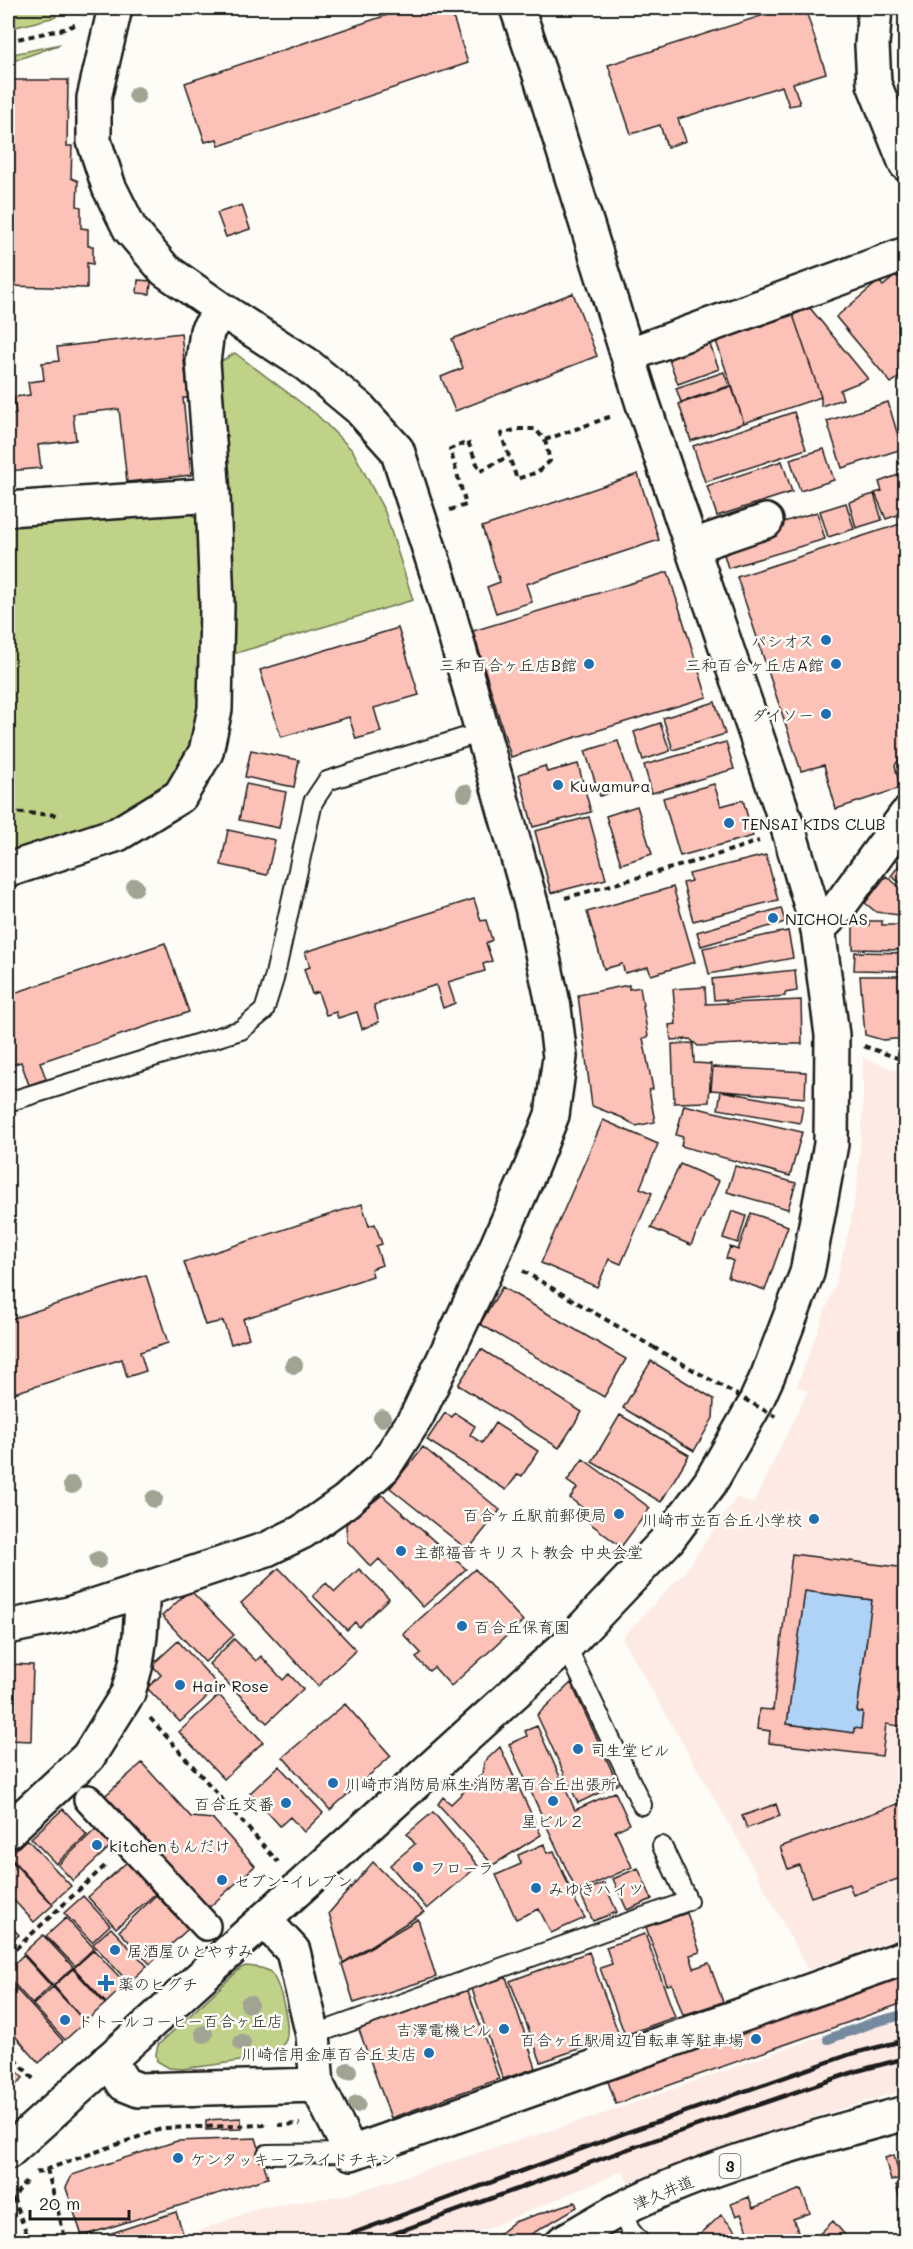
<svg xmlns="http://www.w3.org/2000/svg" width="913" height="2249" viewBox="0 0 913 2249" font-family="Mali,'Klee One',sans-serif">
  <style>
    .built { fill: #fdeae4 }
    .green { fill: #bfd288; stroke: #6e7752; stroke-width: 1.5 }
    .water { fill: #aed3f7; stroke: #748a9f; stroke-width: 1.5 }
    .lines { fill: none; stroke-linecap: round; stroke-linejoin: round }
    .stream { stroke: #748a9f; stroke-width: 10 }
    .building { fill: #fcc1b7; stroke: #1c1c1c; stroke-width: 1.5; fill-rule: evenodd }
    .service-casing { stroke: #1c1c1c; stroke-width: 22 }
    .pedestrian-casing { stroke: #1c1c1c; stroke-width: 32 }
    .minor-casing { stroke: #1c1c1c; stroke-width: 38 }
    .tertiary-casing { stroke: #1c1c1c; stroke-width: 38 }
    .primary-casing { stroke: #1c1c1c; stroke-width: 38 }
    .path { stroke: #1c1c1c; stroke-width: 4; stroke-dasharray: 6 4.5; stroke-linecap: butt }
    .service { stroke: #fdfcf7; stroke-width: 18 }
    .pedestrian { stroke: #fdfcf7; stroke-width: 27 }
    .minor { stroke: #fdfcf7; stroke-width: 33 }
    .tertiary { stroke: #fdfcf7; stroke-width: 33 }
    .primary { stroke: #fdfcf7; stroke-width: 33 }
    .rail { stroke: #1c1c1c; stroke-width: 4.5 }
    .path-bridge { stroke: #1c1c1c; stroke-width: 4; stroke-dasharray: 6 4.5; stroke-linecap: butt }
    .tree { fill: #a1a493 }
    .poi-dot { fill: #1f6fb2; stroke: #fdfcf7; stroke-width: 2 }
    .labels { text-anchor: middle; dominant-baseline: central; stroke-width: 5; stroke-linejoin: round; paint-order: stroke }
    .shield { fill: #fdfcf7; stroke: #605f5e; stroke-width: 1.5 }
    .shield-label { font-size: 15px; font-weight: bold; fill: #1c1c1c }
    .poi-label { font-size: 16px; fill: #1c1c1c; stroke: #fdfcf7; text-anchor: start }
    .street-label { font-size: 16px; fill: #1c1c1c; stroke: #fdfcf7 }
  </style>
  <rect width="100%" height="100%" fill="#fdfcf7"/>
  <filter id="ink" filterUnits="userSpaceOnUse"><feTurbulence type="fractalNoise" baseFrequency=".0167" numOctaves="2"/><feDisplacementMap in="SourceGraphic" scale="12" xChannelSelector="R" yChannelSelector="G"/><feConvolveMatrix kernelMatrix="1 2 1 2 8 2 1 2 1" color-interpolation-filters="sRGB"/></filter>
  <g filter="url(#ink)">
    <path class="built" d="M863 1058 905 1073V1936L808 1970 744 1850 622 1638 686 1570 737 1497 753 1504 808 1391 797 1386 835 1285 850 1226 857 1185 863 1110Z
      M905 2009V2090L801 2121 628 2183 623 2171 458 2241 171 2242 258 2208 346 2195 603 2114 873 2018Z"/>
    <path class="green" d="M8 8H54L56 17 8 29Z
      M61 44 8 63V55Z
      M235 353 316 414 353 451 385 512 413 600 230 655 218 363Z
      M191 513 197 520 202 683 194 742 168 786 120 817 8 855V523Z
      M246 1966C254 1967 262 1967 269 1971 280 1980 292 2029 285 2042 283 2045 278 2050 275 2052 262 2060 202 2066 183 2069L169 2068 157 2061 156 2054 158 2045 241 1968Z"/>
    <path class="water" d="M805 1591 872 1600 857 1711 863 1712 861 1729 855 1728 854 1733 787 1724Z"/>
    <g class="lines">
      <path class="stream" d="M828 2039 875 2022 906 2014"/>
    </g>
    <path class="building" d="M408 8H450L468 63 219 146 217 139 205 142 185 83Z
      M786 8H805L826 73 793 83 800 104 789 106 782 86 678 119 686 141 667 147 660 125 631 134 608 65Z
      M8 80H68L67 146H72L71 178 78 181 77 206 81 207V228L88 229V246H93V264L87 263V288L8 286Z
      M242 205 250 229 226 237 217 213Z
      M899 273H906V372L891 383 836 317 879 281 883 286Z
      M138 280 151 281 150 294 137 293Z
      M573 293 597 356 455 411 441 377 463 368 452 339Z
      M810 308 868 379 840 390 843 399 821 406V397L793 315Z
      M793 315 821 397 744 423 716 341Z
      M181 333 188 398H183L191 475 127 482 119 409 73 414 76 440 38 445 41 468 9 471 8 415 16 414 14 397 30 395 28 382 44 380 42 363 59 361 57 347Z
      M709 342 719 369 678 384 668 357Z
      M724 372 729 386 681 402 676 388Z
      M732 386 744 423 691 441 679 404Z
      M888 402 902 449 842 468 827 421Z
      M794 412 806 449 705 482 693 446Z
      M824 449 834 480 800 491 790 459Z
      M782 461 792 492 717 516 707 486Z
      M906 472V512L886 519 875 493 882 491 879 482Z
      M638 474 659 540 526 584 532 602 496 613 487 587 500 582 482 527Z
      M874 494 882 520 856 528 849 502Z
      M846 503 854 529 828 537 820 511Z
      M817 512 825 539 728 568 720 541Z
      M906 522V751L895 765 900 788 836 809 824 765 801 771 737 577Z
      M668 572 707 697 511 757 473 631Z
      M398 628 419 695 374 708 381 732 356 739 349 717 281 737 260 670Z
      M715 702 725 734 673 750 663 718Z
      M660 723 670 751 643 760 634 732Z
      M618 741 633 786 600 796 585 751Z
      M726 742 734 769 652 793 644 765Z
      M251 750 299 760 294 787 245 777Z
      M578 764 591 812 533 827 519 774 545 766 547 772Z
      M246 784 286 792 279 828 239 820Z
      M714 784 721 806 743 800 753 836 680 856 663 798Z
      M637 806 652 854 621 864 606 816Z
      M589 817 606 879 551 893 535 831Z
      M228 830 275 840 267 875 221 865Z
      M766 855 778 900 693 921 683 883 691 881 689 874Z
      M906 856V887L891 876Z
      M886 876 906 892V916L876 912 865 903Z
      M673 887 695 962 651 975 648 967 625 973 622 964 604 969 587 912Z
      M474 899 481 921 486 920 492 940 486 943 492 961 483 964 485 971 448 982 455 1003 443 1008 436 985 374 1005 379 1022 362 1029 357 1012 338 1018 336 1012 326 1015 318 992 312 994 304 969 310 967 305 952Z
      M781 908 785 922 701 946 697 932Z
      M869 921H882V925H906V950L853 949V924L869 925Z
      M788 931 793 958 709 974 703 948Z
      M165 943 189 1012 40 1062 46 1079 29 1085 21 1062 8 1066V995Z
      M855 952 906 953V971L854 970Z
      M795 970 797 991 785 993V996L726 1001V999L714 1000 712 979Z
      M860 976H906V1038L883 1040 865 1035Z
      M629 985V989L640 987 648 1037 643 1038 653 1089 649 1090 655 1122 636 1126 623 1118 592 1106 578 995Z
      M705 987 706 1004 801 1000 802 1044H781L780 1042 698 1046 690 1039 671 1040 669 1025 676 1024 673 989Z
      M693 1043 694 1063 711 1064 709 1102 674 1103 672 1044Z
      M713 1067 806 1072 805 1098 711 1090Z
      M721 1091 803 1106 800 1123 718 1109Z
      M684 1105 802 1132 790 1176 681 1146 683 1137 676 1135Z
      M603 1120 658 1144 640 1188 652 1193 621 1264 609 1259 597 1287 541 1263Z
      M680 1164 719 1181 691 1245 651 1228Z
      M735 1166 796 1183 788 1209 727 1192Z
      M362 1204 369 1226 375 1224 382 1244 376 1246 382 1265 371 1269 373 1276 243 1319 249 1338 231 1344 223 1321 205 1325 184 1262Z
      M732 1211 746 1216 738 1243 723 1238Z
      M751 1213 788 1226 765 1290 728 1277 733 1261 726 1258 730 1247 738 1250Z
      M146 1275 168 1343 140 1352 146 1371 127 1377 122 1359 8 1395V1320Z
      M502 1287 626 1359 604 1397 480 1324Z
      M481 1349 582 1412 559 1448 458 1385Z
      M651 1361 714 1399 713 1418 694 1451 623 1408Z
      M445 1413 452 1417 455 1413 475 1426 470 1435 482 1443 495 1423 538 1451 522 1476 518 1474 506 1490 427 1440Z
      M620 1415 689 1455 661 1502 592 1462Z
      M423 1447 500 1510 468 1550 390 1488Z
      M583 1459 650 1508 621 1547 586 1520 590 1514 570 1498 577 1488 567 1481Z
      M382 1495 466 1569 423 1607 379 1559 371 1567 347 1541 346 1524Z
      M792 1554 906 1568V1727L886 1724 882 1756 769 1743 770 1731 757 1729 759 1709 773 1710ZM805 1591 872 1600 857 1712H863L861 1729 854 1728V1733L787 1724Z
      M279 1568 356 1650 318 1686 241 1603Z
      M359 1569 389 1598 359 1627 355 1622 347 1630 313 1596 326 1583 335 1592Z
      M475 1569 523 1621 451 1686 434 1667 429 1671 416 1658 421 1653 403 1634Z
      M190 1590 234 1635 205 1662 162 1616Z
      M234 1639 256 1661 261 1656 283 1680 289 1674 303 1689 267 1723 209 1664Z
      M178 1641 219 1686 180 1722 147 1688 161 1675 152 1665Z
      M8 1664 33 1665 31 1741 8 1740Z
      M571 1683 618 1784 578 1803 537 1715Z
      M219 1695 263 1742 224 1779 179 1732Z
      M345 1704 391 1756 330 1810 283 1757Z
      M537 1726 575 1810 615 1792 630 1824 615 1831 632 1867 577 1892 509 1744 527 1736 525 1731Z
      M500 1747 541 1835 493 1865 438 1804 443 1797 451 1804 482 1774 484 1762Z
      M142 1763 191 1817 213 1819 255 1866 206 1910 99 1801Z
      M279 1766 323 1813 304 1832 290 1817 280 1826 250 1793Z
      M906 1801V1876L853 1895 849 1884 811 1897 799 1865 788 1869 780 1847Z
      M776 1804 780 1816 747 1828 742 1816Z
      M63 1809 87 1835 56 1864 31 1838Z
      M433 1812 478 1866 427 1909 390 1865 415 1844 407 1834Z
      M97 1828 112 1845 73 1881 58 1865Z
      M27 1839 71 1886 52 1903 9 1856Z
      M544 1844 547 1853 554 1851 575 1901 585 1918 551 1933 539 1909 516 1919 496 1875 521 1864 518 1855Z
      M8 1857 53 1905 34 1922 8 1894Z
      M127 1862 155 1894 116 1928 88 1897Z
      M373 1862 424 1912 343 1963 329 1913Z
      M638 1868 652 1899 627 1910 613 1879Z
      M604 1883 617 1912 593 1921 580 1893Z
      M156 1895 188 1929 150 1964 119 1931Z
      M83 1896 110 1925 92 1942 64 1913Z
      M687 1913 700 1952 690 1955 694 1968 709 1963 723 2002 683 2015 672 1984 667 1985 646 1927Z
      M66 1918 94 1948 75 1966 46 1936Z
      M418 1919 436 1977 354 2003 342 1964Z
      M8 1923 19 1935 8 1945Z
      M111 1928 147 1966 129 1983 93 1944Z
      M645 1934 675 2017 625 2035 600 1968 612 1964 606 1947Z
      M43 1935 73 1967 53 1986 23 1953Z
      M94 1950 126 1984 106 2003 74 1968Z
      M589 1952 619 2035 541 2062 510 1981Z
      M23 1955 51 1986 32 2004 8 1977V1970Z
      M73 1969 105 2004 85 2022 54 1986Z
      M906 1971V2002L616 2104 606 2076Z
      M506 1977 536 2068 503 2079 472 1989Z
      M8 1980 63 2041 39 2063 8 2028Z
      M53 1987 85 2022 65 2040 33 2005Z
      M467 1988 499 2079 391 2118 358 2027Z
      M8 2060 23 2078 8 2093Z
      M241 2118 242 2129 206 2130V2120Z
      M256 2138 268 2178 82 2236 66 2188 72 2175 177 2141Z
      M894 2155 900 2178 891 2181 885 2158Z
      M906 2183V2211H903L896 2185Z
      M801 2189 810 2213 793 2219 798 2231 771 2242H753L741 2214 736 2216 731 2204 749 2197 753 2208Z
      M575 2202 577 2207 520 2241 497 2242 495 2237 514 2222Z
      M176 2212 186 2242H84Z
      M721 2215 745 2241 692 2242Z
      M833 2221 851 2242H811Z"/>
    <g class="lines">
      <g class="service-casing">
        <path id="service" d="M8 1102 241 1030 264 1011 274 979 313 802 327 781 482 732
          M566 1646 642 1805
          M313 2035 688 1901 662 1846
          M267 2154 351 2153
          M621 2209 630 2230 640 2242"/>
      </g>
      <g class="pedestrian-casing">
        <path id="pedestrian" d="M88 1799 206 1926"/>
      </g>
      <g class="minor-casing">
        <path id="minor" d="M875 8 872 45 874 84 906 164
          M628 355 906 254
          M8 509 213 495
          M693 546 766 521
          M8 870 118 834 180 796 206 752 215 709 217 606 213 495 203 362 207 331 222 310
          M818 929 835 912 906 815
          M8 1627 69 1614 267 1549 302 1532 346 1501 384 1467 417 1416 493 1255 529 1173 552 1115 560 1057 554 1008 532 907 440 582 397 450 359 408 306 364 222 310 165 270 130 229 109 187 94 141V98L115 8
          M8 1831 88 1757 128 1693 136 1664 140 1636 143 1589
          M109 2060 124 2084 139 2090 317 2085 313 2035 293 1951 264 1920
          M317 2085 351 2153 906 1957"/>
      </g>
      <g class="tertiary-casing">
        <path id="tertiary" d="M8 2152 566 1646 668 1539 710 1483 754 1406 768 1375 807 1273 831 1144 832 1035 818 929 789 831 643 404 541 78 517 8"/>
      </g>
      <g class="primary-casing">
        <path id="primary" d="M563 2242C582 2231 600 2220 619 2210 709 2165 809 2139 906 2113"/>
      </g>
      <path class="path" d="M8 41 64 29 77 24
        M518 429H535L545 440 550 461 538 472 517 479 501 434Z
        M545 440 612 416
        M450 510 466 505 450 449 468 442 480 471 509 456
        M8 812 56 815
        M565 898 707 858 759 841
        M864 1046 906 1061
        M523 1271 653 1347
        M150 1718 278 1862
        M8 1956 108 1863
        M8 2051 35 2081
        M278 2125 300 2124
        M47 2169 66 2242
        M36 2173 164 2128 267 2125
        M26 2181 13 2198 30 2242"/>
      <use href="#service" class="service"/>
      <use href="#pedestrian" class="pedestrian"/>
      <use href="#minor" class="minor"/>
      <use href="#tertiary" class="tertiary"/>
      <use href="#primary" class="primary"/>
      <path class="rail" d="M329 2242 625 2133 851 2054 906 2040
        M370 2242 631 2148 857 2071 906 2058"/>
      <path class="path-bridge" d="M653 1347 776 1417"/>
    </g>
    <g class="tree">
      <circle cx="137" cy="95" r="9"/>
      <circle cx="465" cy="793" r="9"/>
      <circle cx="135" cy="887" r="9"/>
      <circle cx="294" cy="1365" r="9"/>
      <circle cx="382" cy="1418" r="9"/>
      <circle cx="72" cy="1485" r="9"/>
      <circle cx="154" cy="1499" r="9"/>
      <circle cx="98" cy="1560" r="9"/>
      <circle cx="249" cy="2004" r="9"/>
      <circle cx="204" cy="2034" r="9"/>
      <circle cx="242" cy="2043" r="9"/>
      <circle cx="348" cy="2071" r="9"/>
      <circle cx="357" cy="2104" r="9"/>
    </g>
  </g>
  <g class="poi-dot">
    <circle cx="826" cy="640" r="6"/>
    <circle cx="589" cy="664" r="6"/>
    <circle cx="836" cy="664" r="6"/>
    <circle cx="826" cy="714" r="6"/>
    <circle cx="558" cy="785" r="6"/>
    <circle cx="729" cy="823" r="6"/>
    <circle cx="773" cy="918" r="6"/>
    <circle cx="619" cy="1514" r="6"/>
    <circle cx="814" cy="1519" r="6"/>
    <circle cx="401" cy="1551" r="6"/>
    <circle cx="462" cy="1626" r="6"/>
    <circle cx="180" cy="1685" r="6"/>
    <circle cx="578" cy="1749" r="6"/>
    <circle cx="333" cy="1783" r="6"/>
    <circle cx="553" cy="1801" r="6"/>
    <circle cx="286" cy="1803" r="6"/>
    <circle cx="97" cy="1845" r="6"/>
    <circle cx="418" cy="1867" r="6"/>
    <circle cx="222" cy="1880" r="6"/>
    <circle cx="536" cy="1888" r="6"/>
    <circle cx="115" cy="1950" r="6"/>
    <path d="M103 1974h6v6h6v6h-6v6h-6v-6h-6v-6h6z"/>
    <circle cx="65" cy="2020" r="6"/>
    <circle cx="504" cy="2029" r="6"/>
    <circle cx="756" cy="2039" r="6"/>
    <circle cx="429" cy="2053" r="6"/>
    <circle cx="178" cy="2158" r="6"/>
  </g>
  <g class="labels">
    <rect class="shield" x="719.5" y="2154" width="21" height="24" rx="4.5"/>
    <g class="shield-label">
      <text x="730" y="2166">3</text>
    </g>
    <g class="poi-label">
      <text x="814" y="640" text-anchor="end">パシオス</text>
      <text x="577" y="664" text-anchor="end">三和百合ヶ丘店B館</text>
      <text x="824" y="664" text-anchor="end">三和百合ヶ丘店A館</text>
      <text x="814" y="714" text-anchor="end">ダイソー</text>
      <text x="570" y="785">Kuwamura</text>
      <text x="741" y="823">TENSAI KIDS CLUB</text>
      <text x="785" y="918">NICHOLAS</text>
      <text x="607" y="1514" text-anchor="end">百合ヶ丘駅前郵便局</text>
      <text x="802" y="1519" text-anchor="end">川崎市立百合丘小学校</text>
      <text x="413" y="1551">主都福音キリスト教会 中央会堂</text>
      <text x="474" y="1626">百合丘保育園</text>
      <text x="192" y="1685">Hair Rose</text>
      <text x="590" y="1749">司生堂ビル</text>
      <text x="345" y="1783">川崎市消防局麻生消防署百合丘出張所</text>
      <text x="274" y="1803" text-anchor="end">百合丘交番</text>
      <text x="553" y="1820" text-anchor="middle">星ビル２</text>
      <text x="109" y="1845">kitchenもんだけ</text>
      <text x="430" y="1867">フローラ</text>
      <text x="234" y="1880">セブン-イレブン</text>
      <text x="548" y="1888">みゆきハイツ</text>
      <text x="127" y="1950">居酒屋ひとやすみ</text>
      <text x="118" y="1983">薬のヒグチ</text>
      <text x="77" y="2020">ドトールコーヒー百合ヶ丘店</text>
      <text x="492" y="2029" text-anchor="end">吉澤電機ビル</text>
      <text x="744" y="2039" text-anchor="end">百合ヶ丘駅周辺自転車等駐車場</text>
      <text x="417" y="2053" text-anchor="end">川崎信用金庫百合丘支店</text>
      <text x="190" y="2158">ケンタッキーフライドチキン</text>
    </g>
    <g class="street-label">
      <text transform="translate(663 2192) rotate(-23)">津久井道</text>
    </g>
  </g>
  <rect width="913" height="2249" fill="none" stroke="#fdfcf7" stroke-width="30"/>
  <rect x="15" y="15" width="883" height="2219" fill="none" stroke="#1c1c1c" stroke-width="2" filter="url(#ink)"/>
  <path d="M30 2210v9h99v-9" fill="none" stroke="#1c1c1c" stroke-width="3"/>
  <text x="39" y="2210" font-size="18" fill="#1c1c1c" stroke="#fdfcf7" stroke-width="4.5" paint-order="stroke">20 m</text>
</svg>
